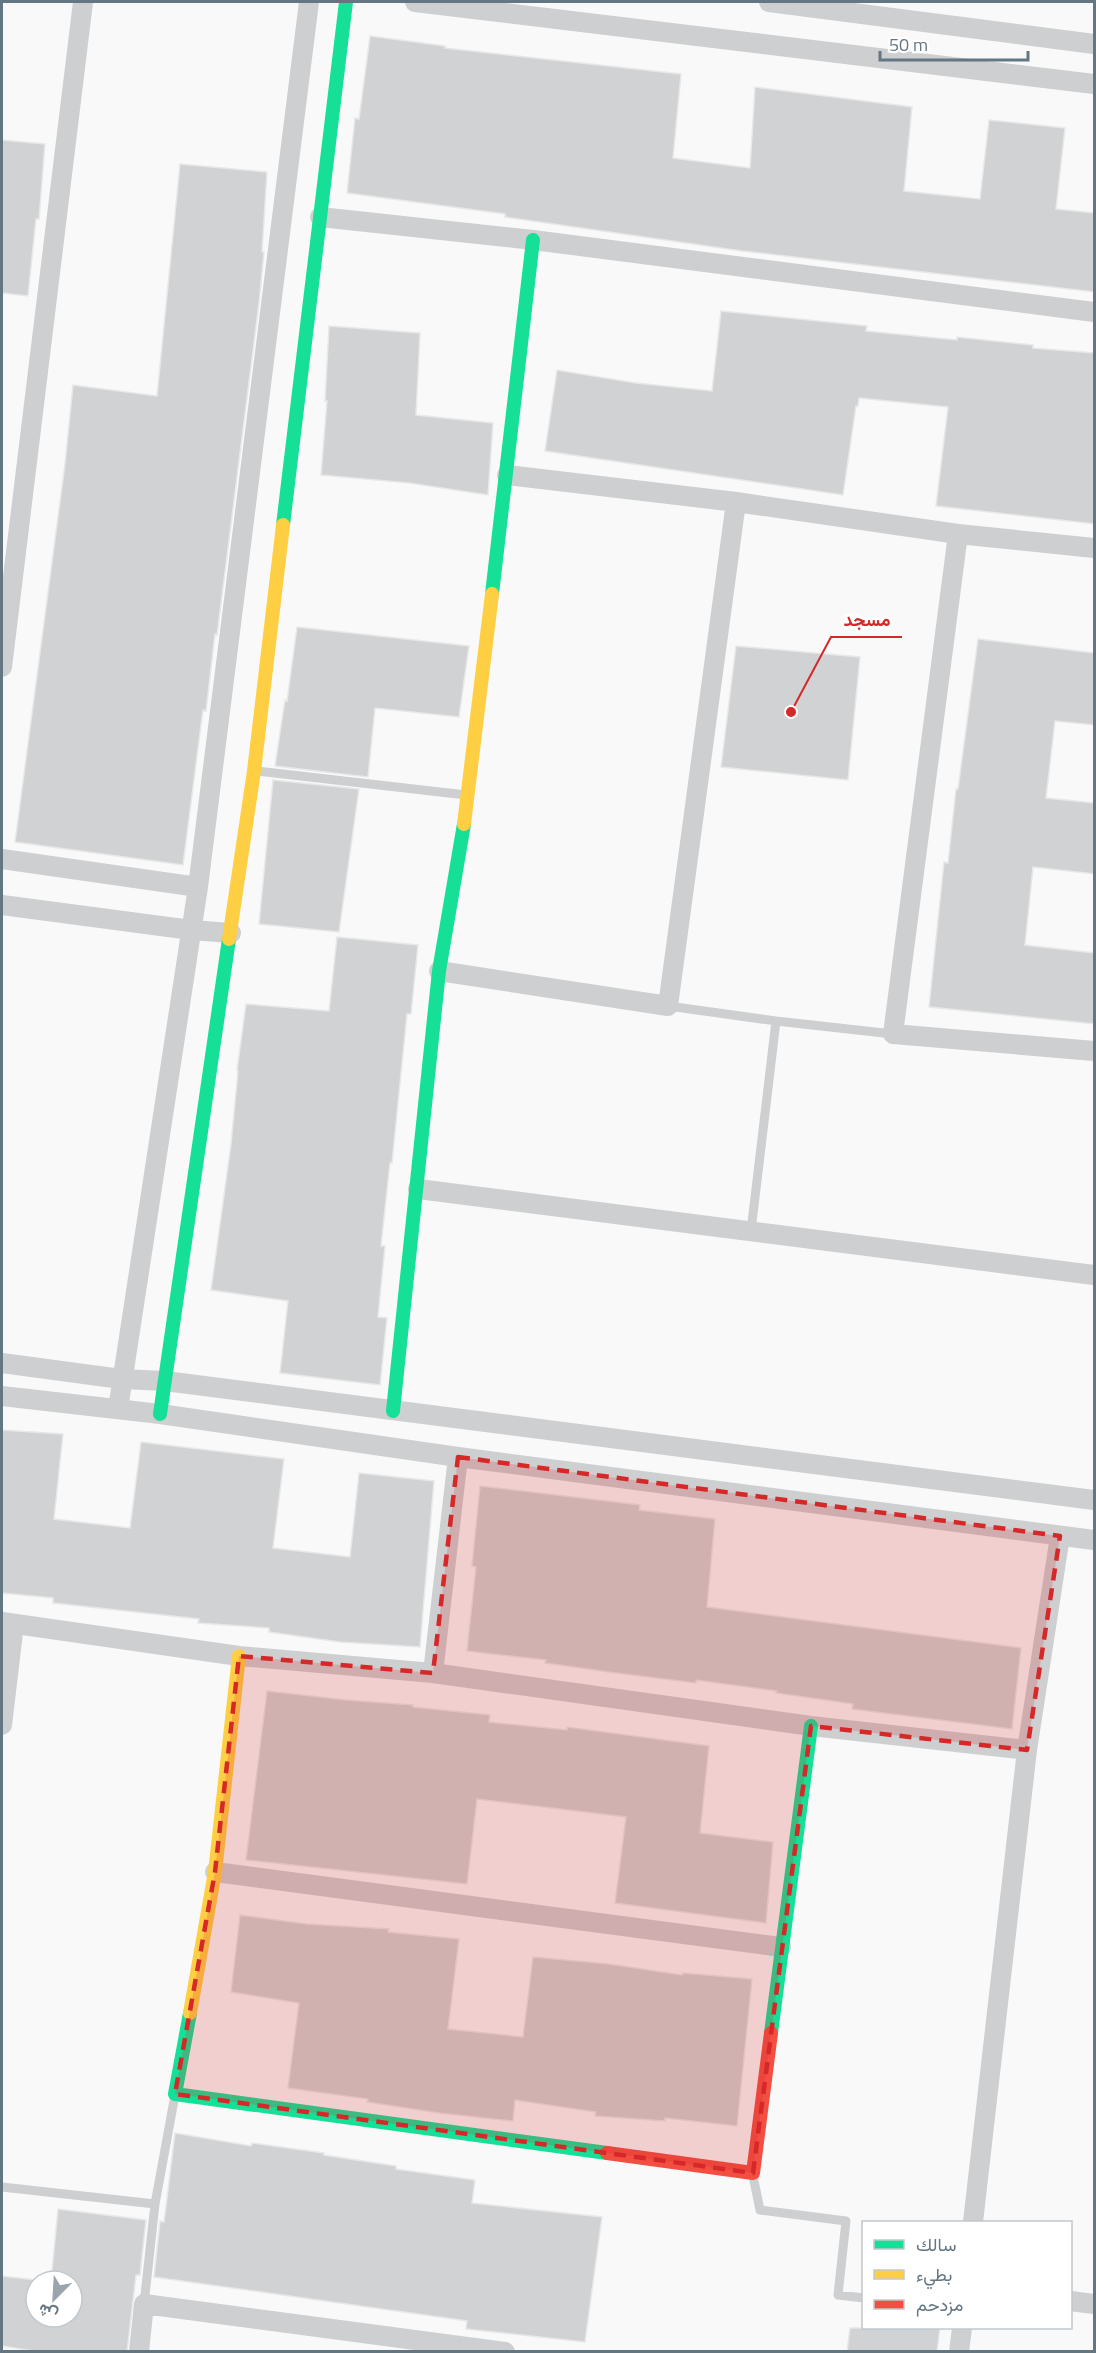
<svg xmlns="http://www.w3.org/2000/svg" width="1096" height="2353" viewBox="0 0 1096 2353" font-family="'Titillium Web',Vazirmatn,sans-serif">
  <style>
    .building { fill: #d0d2d3; stroke: #e8e8e8; stroke-width: 1.5 }
    .lines { fill: none; stroke-linecap: round; stroke-linejoin: round }
    .lane { stroke: #cecfd0; stroke-width: 9 }
    .street { stroke: #cecfd0; stroke-width: 20 }
    .fast { stroke: #16e098; stroke-width: 14 }
    .slow { stroke: #ffcf43; stroke-width: 14 }
    .jam { stroke: #f24e42; stroke-width: 14 }
    .marked { fill: #d62828; fill-opacity: 0.2; stroke: #d62828; stroke-width: 4.5; stroke-dasharray: 12 8; stroke-linejoin: round }
    .leader { fill: none; stroke: #d62828; stroke-width: 2 }
    .callout-dot { fill: #d62828; stroke: #fff; stroke-width: 2 }
    .callout-label { font-size: 18px; text-anchor: middle; font-weight: bold; fill: #d62828; stroke: #fff; stroke-width: 6; stroke-linejoin: round; paint-order: stroke }
  </style>
  <rect width="100%" height="100%" fill="#f9f9f9"/>
  <path class="building" d="M370 36 445 46V48L681 74 673 158 750 168 755 87 912 107 904 191 980 199 989 120 1065 128 1056 209 1095 213V292L742 251 505 217V214L347 193 355 118 359 119Z
    M2 140 45 144 39 219H36L28 296 2 293Z
    M180 164 267 172 262 252H264L259 303 217 635 215 634 206 711 203 710 183 865 15 842 65 464 73 385 157 396Z
    M721 311 867 326 866 331 957 340V337L1033 345V348L1095 353V524L936 506 948 407 859 398 858 406H856L843 495 545 451 557 370 636 383 712 391Z
    M329 326 420 333 416 415 493 423 488 495 409 483 321 475 327 401H325Z
    M297 627 469 646 459 717 375 708 368 777 275 766 285 700 287 701Z
    M978 639 1095 653V725L1055 721 1046 798 1095 803V874L1033 867 1025 945 1095 953V1024L929 1007 944 862 948 863 956 789H958Z
    M736 646 860 657 848 780 721 767Z
    M273 780 359 789 339 932 259 924Z
    M337 937 418 945 411 1014H407L392 1163H390L381 1246H385L378 1317 387 1318 380 1385 280 1373 288 1301 211 1290 231 1144 238 1071 237 1070 246 1004 329 1011Z
    M2 1430 63 1434 54 1519 130 1528 141 1442 284 1459 273 1548 350 1557 359 1473 434 1481 420 1647 340 1642 269 1632V1628L198 1623 199 1619 53 1603V1598L2 1593Z
    M480 1486 640 1505 639 1510 715 1519 707 1607 1021 1648 1012 1729 852 1709 853 1704 776 1693 777 1691 696 1680V1683L616 1673 545 1663 546 1660 467 1651 476 1567 472 1566Z
    M267 1691 346 1700 413 1705V1707L490 1715 489 1722 567 1730V1727L709 1746 700 1833 773 1842 766 1923 615 1903 626 1817 477 1799 467 1884 246 1860Z
    M240 1915 307 1924 389 1929 388 1932 459 1939 448 2029 523 2037 533 1957 609 1964 682 1975 683 1973 752 1979 737 2126 665 2118V2121L595 2116 596 2112 515 2100 513 2121 439 2113 367 2102 368 2099 288 2088 299 2003 231 1992Z
    M175 2133 251 2146 252 2143 324 2153V2155L396 2166V2169L475 2180 472 2203 602 2217 585 2342 466 2329 467 2321 154 2277 160 2221 164 2222Z
    M58 2209 146 2220 140 2275H136L127 2352H40L2 2346V2276L36 2280V2317H72V2281H51Z
    M850 2328H940L937 2352H847Z"/>
  <g class="lines">
    <path class="lane" d="M257 771 466 795
      M668 1006 776 1021 893 1034
      M751 1231 776 1021
      M753 2176 760 2210 846 2221 838 2295 864 2298
      M2 2187 155 2204
      M144 2304 155 2204 175 2095"/>
    <path class="street" d="M415 2 1094 84
      M769 2 1094 44
      M320 217 533 240 1094 312
      M507 475 736 502 958 534 1094 548
      M958 534 893 1034 1094 1051
      M2 667 83 2
      M2 859 198 887
      M2 905 191 930 231 933
      M439 971 668 1006 736 502
      M418 1189 1094 1275
      M2 1363 121 1379 165 1381 1094 1500
      M2 1396 160 1414 458 1457 1094 1540
      M118 1409 198 887 309 2
      M2 1622 239 1656 433 1673 811 1726 1027 1750
      M433 1673 458 1457
      M2 1725 14 1624
      M215 1872 781 1947
      M973 2222 1027 1750 1060 1536
      M1070 2301 1094 2304
      M139 2352 144 2304 505 2352
      M959 2352 962 2328"/>
    <path class="fast" d="M283 525 346 2
      M492 594 533 240
      M393 1411 439 971 464 824
      M160 1414 229 939
      M190 2013 175 2094 607 2153
      M771 2033 811 1726"/>
    <path class="slow" d="M464 824 492 594
      M229 939 254 771 283 525
      M190 2013 215 1872 239 1656"/>
    <path class="jam" d="M607 2153 753 2173 771 2033"/>
  </g>
  <path class="marked" d="M458 1457 1060 1536 1027 1750 811 1726 753 2173 175 2094 215 1872 239 1656 433 1673Z"/>
  <path class="leader" d="M791 712L831 637H902"/>
  <circle class="callout-dot" cx="791" cy="712" r="6"/>
  <g class="callout-label">
    <text x="867" y="626">مسجد</text>
  </g>
  <rect width="1096" height="2353" fill="none" stroke="#657683" stroke-width="6"/>
  <rect x="862" y="2221" width="210" height="108" fill="#ffffff" stroke="#c1c8cd" stroke-width="1.5"/>
  <rect x="874" y="2240" width="30" height="9" fill="#16e098" stroke="#c1c8cd" stroke-width="1.5"/>
  <text x="916" y="2251" font-size="18" fill="#657683">سالك</text>
  <rect x="874" y="2270" width="30" height="9" fill="#ffcf43" stroke="#c1c8cd" stroke-width="1.5"/>
  <text x="916" y="2281" font-size="18" fill="#657683">بطيء</text>
  <rect x="874" y="2300" width="30" height="9" fill="#f24e42" stroke="#c1c8cd" stroke-width="1.5"/>
  <text x="916" y="2311" font-size="18" fill="#657683">مزدحم</text>
  <g transform="translate(54 2299) rotate(204)"><circle r="28" fill="#ffffff" stroke="#c1c8cd" stroke-width="1.5"/>
  <path d="M0-4.5L10 22L0 15L-10 22Z" fill="#99a4ac"/>
  <text y="-9" font-size="16" font-weight="bold" text-anchor="middle" fill="#657683">ش</text>
  </g>
  <path d="M880 51v9h148v-9" fill="none" stroke="#657683" stroke-width="3"/>
  <text x="889" y="51" font-size="18" fill="#657683" stroke="#ffffff" stroke-width="4.5" paint-order="stroke">50 m</text>
</svg>
